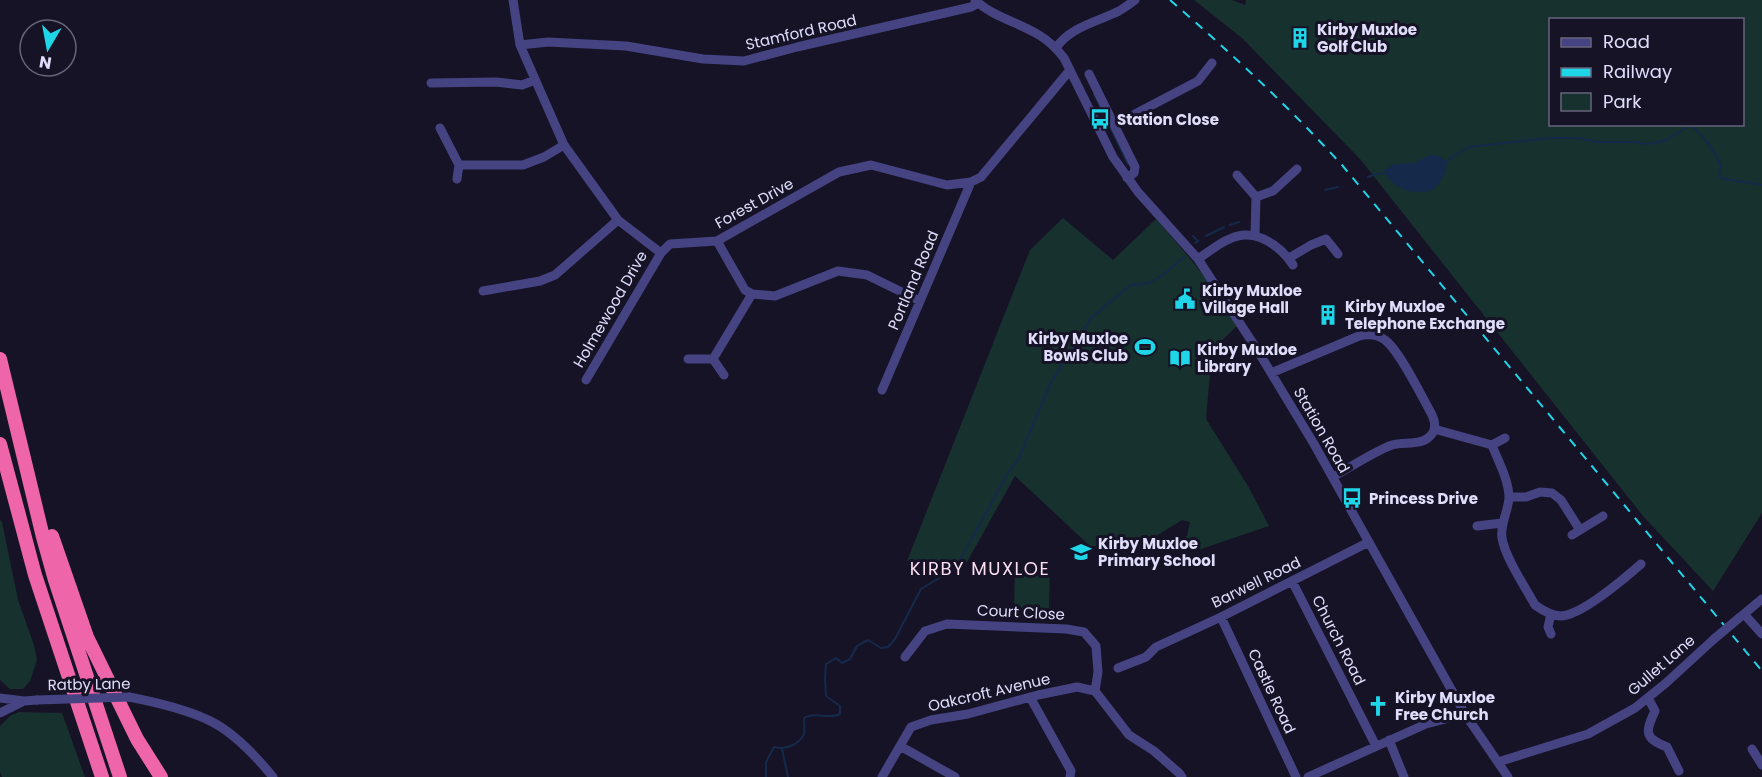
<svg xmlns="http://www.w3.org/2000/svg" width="1762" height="777" viewBox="0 0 1762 777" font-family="Poppins,sans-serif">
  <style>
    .green { fill: #17312f; fill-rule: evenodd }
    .water { fill: #152a4a }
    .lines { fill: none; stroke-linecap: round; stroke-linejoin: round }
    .stream { stroke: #152a4a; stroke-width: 2 }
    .minor { stroke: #454381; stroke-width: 9 }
    .highway { stroke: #ee65a9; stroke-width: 14 }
    .rail { stroke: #1ed6e7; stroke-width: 2; stroke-dasharray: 9 8; stroke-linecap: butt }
    .minor-bridge { stroke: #454381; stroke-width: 9 }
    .labels { text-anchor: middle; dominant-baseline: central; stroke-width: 6; stroke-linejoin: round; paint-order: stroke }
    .poi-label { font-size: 15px; font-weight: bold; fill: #e0ddfb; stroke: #161327; text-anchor: start }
    .street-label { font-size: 15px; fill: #e0ddfb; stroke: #161327 }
    .quarter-label { font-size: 18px; letter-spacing: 1.5px; fill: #fcdff2; stroke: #161327 }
  </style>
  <rect width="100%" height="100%" fill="#161327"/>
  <path class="green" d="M1194 0H1232L1245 5 1246 0H1762V513L1713 591 1643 516 1360 159 1242 38ZM1550 20H1742V124H1550Z
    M1063 218 1113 260 1156 219 1193 262 1240 323 1212 350 1206 419 1248 486 1269 526 1201 549 1187 547 1183 538 1187 536 1190 522 1182 520 1137 548 1090 546 1015 476 967 562 907 561 1030 250Z
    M0 520 2 522 18 600 34 645 37 660 30 681 23 689H10L0 680Z
    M1015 570 1050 571 1049 608H1014Z
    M19 712 62 713 85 777H2L0 772V726L10 716Z"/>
  <path class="water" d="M1430 155C1438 155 1445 157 1447 166 1445 173 1441 182 1436 187 1431 192 1424 192 1418 192 1402 191 1391 185 1384 170L1395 164 1414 163Z"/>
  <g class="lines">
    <path class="stream" d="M1094 94 1128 164
      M1446 162 1468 147 1550 138H1578L1598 142H1634L1648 144 1664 141 1691 125C1705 137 1714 150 1721 166L1719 175 1720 178 1762 185
      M1368 177 1376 174 1387 173
      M1325 190 1338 187
      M1230 225 1239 222
      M1193 236 1198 241 1195 243
      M1206 236 1224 227
      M782 749 788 777
      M766 777V762L774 747C785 750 799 745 804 734 805 729 804 723 804 718 815 711 829 720 840 714V706L826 696 825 677 826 664 836 658 842 663 850 659 857 646 868 640 881 648 888 647 895 639 921 589 956 568 1006 476 1019 458 1050 384 1091 318 1131 285 1149 283 1163 275 1184 257"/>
    <path class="minor" d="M513 0 520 45 564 145 618 220 661 253 670 244 717 241 839 172 871 165 947 185 971 182 981 177 1070 70
      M975 0C993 17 1018 22 1039 35 1049 41 1057 49 1064 58L1113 157 1138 192 1198 259 1256 348 1314 444 1465 714 1508 777
      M520 45 548 42 626 46 703 59 744 61 797 47 971 7 978 3
      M1056 48C1070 27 1097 22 1119 11 1124 8 1130 4 1135 0
      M1089 74 1135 167 1134 173 1127 178
      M431 83 496 82 522 85 535 80
      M1114 125 1198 81 1212 63
      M440 128 459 165H523L544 157 564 145
      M1237 175 1256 197
      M457 179 459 165
      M1255 234 1256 197 1273 191 1297 169
      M717 241 745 290 752 294 775 296 838 271 867 275 920 301
      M1289 258 1311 245 1326 239 1338 254
      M1198 259C1224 241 1243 223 1274 245 1281 250 1288 257 1293 265
      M483 291 540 281 555 275 618 220
      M688 359H713
      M1271 373 1359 336C1368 334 1377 334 1385 340 1399 350 1421 395 1430 411 1434 418 1437 427 1432 434 1422 447 1405 441 1392 445 1375 451 1349 468 1333 477
      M724 375 713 359 752 294
      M586 380 661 253
      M882 390 971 182
      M1434 429 1492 445C1498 461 1509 480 1509 498 1508 512 1500 524 1502 538 1505 557 1525 587 1535 605 1542 610 1551 616 1561 616 1582 615 1625 578 1641 564
      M1492 445 1505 438
      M1509 497H1526L1540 492 1552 493 1561 500 1580 530
      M1477 526 1502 523
      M1572 535 1603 516
      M1292 581 1376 746
      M1744 614 1762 599
      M1221 617 1296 777
      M1739 618 1744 614 1762 634
      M1551 634 1548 627 1551 614
      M905 657 925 631 947 624 1066 629 1084 632 1096 646 1098 672 1095 691
      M1118 668 1146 657 1156 647 1221 617 1369 542
      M1095 691 1129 735 1154 751 1179 773 1182 777
      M129 697C155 702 182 708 206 719 232 730 255 755 273 777
      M1030 697 1071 771 1070 777
      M0 698 24 701 37 700
      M1648 698 1655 711C1645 732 1644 738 1667 747L1679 771
      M0 713 22 702
      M1389 740 1404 777
      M900 746 955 777
      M1752 749 1762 765
      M1498 762 1588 734 1635 708 1666 683 1714 639
      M882 777 911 727 931 720 968 714 1038 695 1077 687 1095 691
      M1308 777 1426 724 1465 714"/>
    <path class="highway" d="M0 359 43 537 55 580 120 777
      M0 444 35 575 102 777
      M52 536 87 637 137 739 161 777"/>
    <path class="rail" d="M1170 0C1231 53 1287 105 1342 165L1762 671"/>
    <path class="minor-bridge" d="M1714 639 1739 618
      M37 700 129 697"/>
  </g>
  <defs>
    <g id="building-bare" transform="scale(1.62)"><path d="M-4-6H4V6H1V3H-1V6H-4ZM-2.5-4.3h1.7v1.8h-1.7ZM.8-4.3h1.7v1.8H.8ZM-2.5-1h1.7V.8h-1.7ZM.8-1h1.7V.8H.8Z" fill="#1ed6e7" stroke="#161327" stroke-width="2.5" paint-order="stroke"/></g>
    <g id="bus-bare" transform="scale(1.62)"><path d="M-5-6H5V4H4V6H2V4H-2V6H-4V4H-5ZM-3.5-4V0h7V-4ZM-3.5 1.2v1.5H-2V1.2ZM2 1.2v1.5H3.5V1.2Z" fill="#1ed6e7" stroke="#161327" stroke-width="2.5" paint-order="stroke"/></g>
    <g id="civic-bare" transform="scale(1.62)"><path d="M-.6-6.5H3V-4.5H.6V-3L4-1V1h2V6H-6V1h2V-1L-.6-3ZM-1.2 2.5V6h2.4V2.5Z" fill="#1ed6e7" stroke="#161327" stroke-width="2.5" paint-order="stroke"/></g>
    <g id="stadium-bare" transform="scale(1.62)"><path d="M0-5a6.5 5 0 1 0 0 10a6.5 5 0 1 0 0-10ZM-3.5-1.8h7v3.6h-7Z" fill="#1ed6e7" stroke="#161327" stroke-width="2.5" paint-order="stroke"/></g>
    <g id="library-bare" transform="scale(1.62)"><path d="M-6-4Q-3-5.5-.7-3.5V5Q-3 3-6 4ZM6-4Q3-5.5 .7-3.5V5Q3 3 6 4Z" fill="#1ed6e7" stroke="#161327" stroke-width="2.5" paint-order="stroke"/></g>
    <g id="school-bare" transform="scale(1.62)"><path d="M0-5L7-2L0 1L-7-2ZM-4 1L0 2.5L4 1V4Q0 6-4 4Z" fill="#1ed6e7" stroke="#161327" stroke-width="2.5" paint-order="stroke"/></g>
    <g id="church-bare" transform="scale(1.62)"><path d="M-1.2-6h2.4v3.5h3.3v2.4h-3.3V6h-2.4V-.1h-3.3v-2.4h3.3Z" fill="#1ed6e7" stroke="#161327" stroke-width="2.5" paint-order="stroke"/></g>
  </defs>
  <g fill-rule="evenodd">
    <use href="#building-bare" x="1300" y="38"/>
    <use href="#bus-bare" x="1100" y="119"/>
    <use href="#civic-bare" x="1185" y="299"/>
    <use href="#building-bare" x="1328" y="315"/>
    <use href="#stadium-bare" x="1145" y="347"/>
    <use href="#library-bare" x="1180" y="358"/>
    <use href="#bus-bare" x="1352" y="498"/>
    <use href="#school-bare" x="1081" y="552"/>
    <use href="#church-bare" x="1378" y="706"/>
  </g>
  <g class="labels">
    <g class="poi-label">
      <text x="1317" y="29">Kirby Muxloe<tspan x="1317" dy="17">Golf Club</tspan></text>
      <text x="1117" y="119">Station Close</text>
      <text x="1202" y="290">Kirby Muxloe<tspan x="1202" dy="17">Village Hall</tspan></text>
      <text x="1345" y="306">Kirby Muxloe<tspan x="1345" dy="17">Telephone Exchange</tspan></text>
      <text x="1128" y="338" text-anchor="end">Kirby Muxloe<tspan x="1128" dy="17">Bowls Club</tspan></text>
      <text x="1197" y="349">Kirby Muxloe<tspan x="1197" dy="17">Library</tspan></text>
      <text x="1369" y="498">Princess Drive</text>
      <text x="1098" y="543">Kirby Muxloe<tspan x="1098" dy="17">Primary School</tspan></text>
      <text x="1395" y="697">Kirby Muxloe<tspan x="1395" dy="17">Free Church</tspan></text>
    </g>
    <g class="street-label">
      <text transform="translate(801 32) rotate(-13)">Stamford Road</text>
      <text transform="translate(754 203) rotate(-29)">Forest Drive</text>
      <text transform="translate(913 280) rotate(-67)">Portland Road</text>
      <text transform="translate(610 309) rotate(-60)">Holmewood Drive</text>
      <text transform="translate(1322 430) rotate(60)">Station Road</text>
      <text transform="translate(1256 582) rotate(-26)">Barwell Road</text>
      <text transform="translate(1021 612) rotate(3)">Court Close</text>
      <text transform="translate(1339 640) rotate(63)">Church Road</text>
      <text transform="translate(1661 665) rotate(-41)">Gullet Lane</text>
      <text transform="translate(89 684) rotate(-1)">Ratby Lane</text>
      <text transform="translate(1272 691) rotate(65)">Castle Road</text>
      <text transform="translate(989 692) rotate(-13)">Oakcroft Avenue</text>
    </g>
    <g class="quarter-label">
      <text x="980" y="568">KIRBY MUXLOE</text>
    </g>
  </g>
  <rect x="1549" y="18" width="195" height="108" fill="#161327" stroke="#67647c" stroke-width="1.5"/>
  <rect x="1561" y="38" width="30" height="9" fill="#454381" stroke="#67647c" stroke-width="1.5"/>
  <text x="1603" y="48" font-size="18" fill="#e0ddfb">Road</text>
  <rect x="1561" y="68" width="30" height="9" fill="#1ed6e7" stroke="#67647c" stroke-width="1.5"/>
  <text x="1603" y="78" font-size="18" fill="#e0ddfb">Railway</text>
  <rect x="1561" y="93" width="30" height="18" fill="#17312f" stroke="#67647c" stroke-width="1.5"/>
  <text x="1603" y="108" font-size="18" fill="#e0ddfb">Park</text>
  <g transform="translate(48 48) rotate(190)"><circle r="28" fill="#161327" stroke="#67647c" stroke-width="1.5"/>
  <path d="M0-4.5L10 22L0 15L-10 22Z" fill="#1ed6e7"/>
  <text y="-9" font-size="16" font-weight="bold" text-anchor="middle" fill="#e0ddfb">N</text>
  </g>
</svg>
